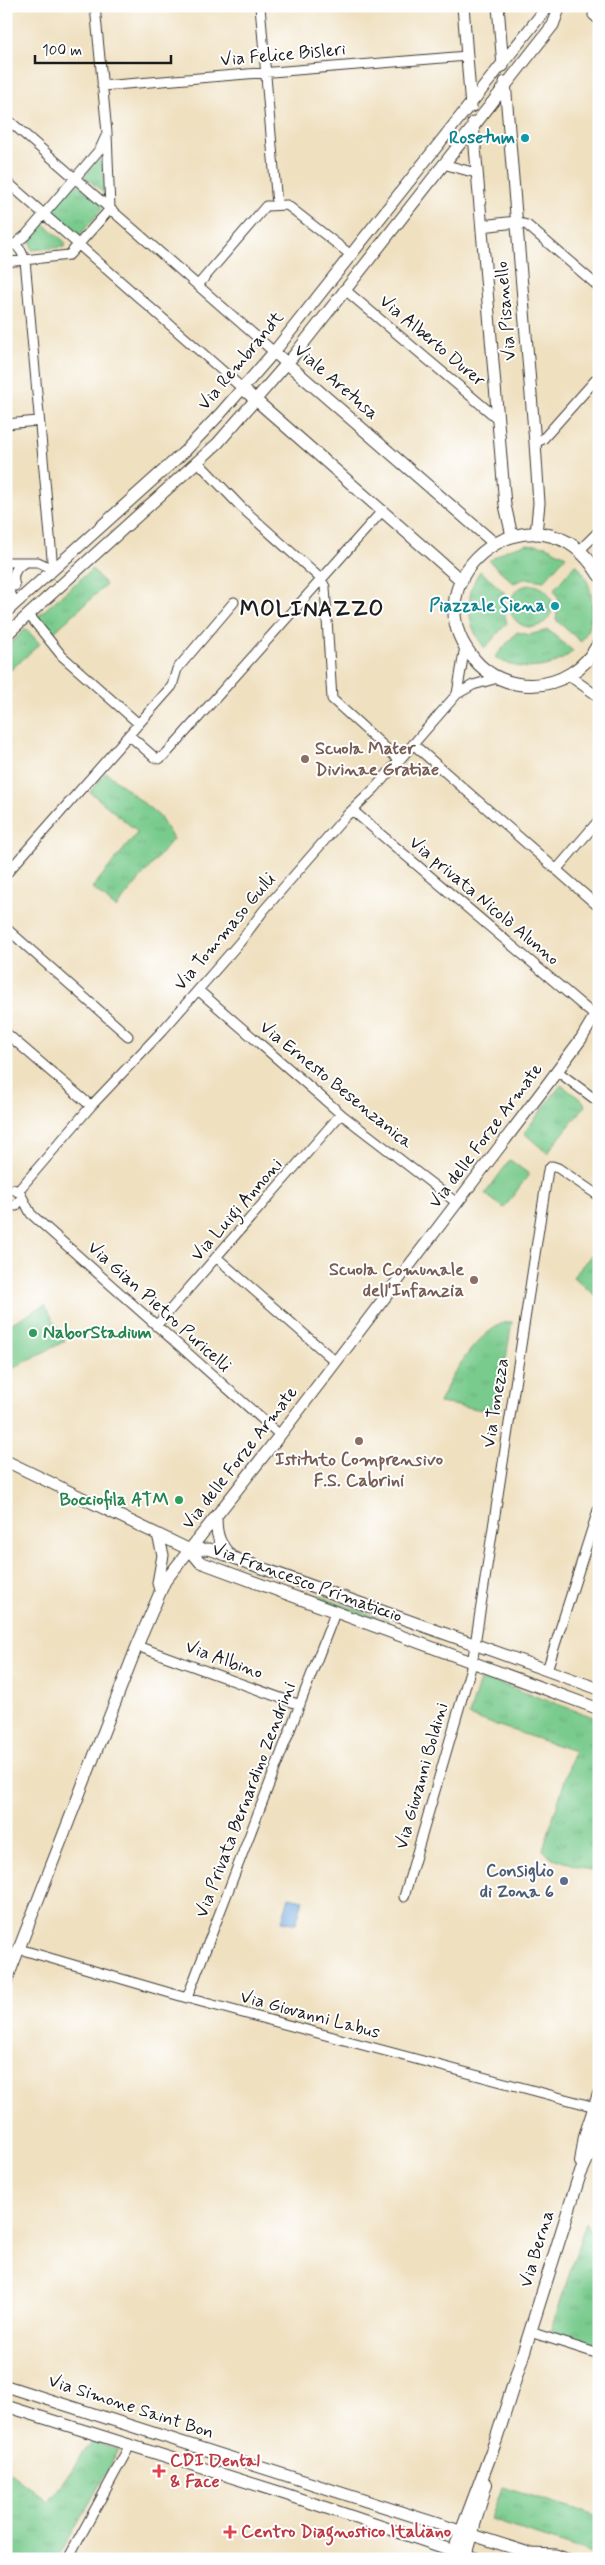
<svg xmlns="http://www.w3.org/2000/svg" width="605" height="2565" viewBox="0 0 605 2565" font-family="Mynerve,sans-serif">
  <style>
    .grass { fill: url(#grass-tufts); stroke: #4a7454 }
    .pitch { fill: #79cb8d; stroke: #4a7454 }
    .water { fill: #69a5da; stroke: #42607b }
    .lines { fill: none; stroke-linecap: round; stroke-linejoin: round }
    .minor-casing { stroke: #3c3935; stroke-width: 11 }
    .tertiary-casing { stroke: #3c3935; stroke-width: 13 }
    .secondary-casing { stroke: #3c3935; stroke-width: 14 }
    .minor { stroke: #fff; stroke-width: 9 }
    .tertiary { stroke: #fff; stroke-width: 11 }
    .secondary { stroke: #fff; stroke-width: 12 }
    .culture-dot { fill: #0f9aa8; stroke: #fff; stroke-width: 2 }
    .education-dot { fill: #8d6e63; stroke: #fff; stroke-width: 2 }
    .leisure-dot { fill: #2e9e5b; stroke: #fff; stroke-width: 2 }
    .service-dot { fill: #5c6f8a; stroke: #fff; stroke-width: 2 }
    .health-dot { fill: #e0444e; stroke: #fff; stroke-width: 2 }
    .labels { text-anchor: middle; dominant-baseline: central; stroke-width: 4; stroke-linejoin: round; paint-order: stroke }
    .street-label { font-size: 18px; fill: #1c1c1c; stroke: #fff }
    .culture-label { font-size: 18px; font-weight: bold; fill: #0d838f; stroke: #fff; text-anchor: end }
    .education-label { font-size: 18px; font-weight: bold; fill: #785e54; stroke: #fff; text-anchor: start }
    .leisure-label { font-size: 18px; font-weight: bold; fill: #27864d; stroke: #fff; text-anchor: start }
    .service-label { font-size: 18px; font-weight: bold; fill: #4e5e75; stroke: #fff; text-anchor: end }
    .health-label { font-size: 18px; font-weight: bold; fill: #be3a42; stroke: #fff; text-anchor: start }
    .district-label { font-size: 22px; font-weight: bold; letter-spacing: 1px; fill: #1c1c1c; stroke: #fff }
  </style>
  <defs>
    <pattern id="grass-tufts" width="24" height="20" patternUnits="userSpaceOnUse" patternTransform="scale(1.25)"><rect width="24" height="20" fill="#79cb8d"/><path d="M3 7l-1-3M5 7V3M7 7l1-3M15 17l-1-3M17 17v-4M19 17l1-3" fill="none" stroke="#68ae79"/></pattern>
  </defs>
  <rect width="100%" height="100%" fill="#fff"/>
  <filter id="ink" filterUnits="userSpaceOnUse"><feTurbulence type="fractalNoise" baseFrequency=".02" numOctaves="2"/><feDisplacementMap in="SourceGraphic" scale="10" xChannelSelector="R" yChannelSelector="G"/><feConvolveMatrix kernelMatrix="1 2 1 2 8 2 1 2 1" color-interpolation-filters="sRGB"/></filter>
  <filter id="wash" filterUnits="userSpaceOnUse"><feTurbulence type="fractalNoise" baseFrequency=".0096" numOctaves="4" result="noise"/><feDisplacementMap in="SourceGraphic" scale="20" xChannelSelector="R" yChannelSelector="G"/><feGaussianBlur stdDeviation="1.12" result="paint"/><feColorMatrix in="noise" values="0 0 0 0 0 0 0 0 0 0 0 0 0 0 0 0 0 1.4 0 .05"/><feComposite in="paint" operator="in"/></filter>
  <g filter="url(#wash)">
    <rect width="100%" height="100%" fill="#efe0c0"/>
    <path class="grass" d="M99 159H102L105 194 84 176Z
      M78 184 102 205 101 210 80 235 75 236 51 215 52 210 73 185Z
      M44 224 66 243 64 247 32 250 30 239Z
      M527 544 546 546 566 556 544 581 526 578 514 583 489 561 508 549Z
      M576 564C596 586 597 618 581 642L556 620 559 601 554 589Z
      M92 569 106 585 52 634 37 617Z
      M480 571 505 593 502 605 507 623 485 648C466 626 464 595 480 571Z
      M510 606a21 21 0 1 1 42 0a21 21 0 1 1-42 0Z
      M26 629 40 644 6 674V647Z
      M548 630 573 651C551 671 519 673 495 657L517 632 529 635Z
      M106 772 159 816 173 839 116 908 92 888 138 832 90 792Z
      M561 1085 583 1101 585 1106 547 1153 524 1133Z
      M598 1247 599 1248V1298L573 1277Z
      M505 1322H512L497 1412 439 1403C453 1373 474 1336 505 1322Z
      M308 1592 390 1622 391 1624 388 1626 306 1596Z
      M481 1677 599 1719V1873L550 1857 543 1850 574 1751 469 1716Z
      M586 2222 599 2245V2347L551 2331Z
      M93 2440 119 2450 58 2559H6V2470L48 2502Z
      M502 2487 599 2516V2555L491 2520Z"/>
    <path class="pitch" d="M510 1160 529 1174 504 1208 485 1194Z
      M45 1305 65 1341 6 1372V1326Z"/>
    <path class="water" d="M289 1897 303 1900 296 1924 282 1921Z"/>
  </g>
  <g filter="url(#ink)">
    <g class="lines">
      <g class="minor-casing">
        <path id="minor" d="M95 6 107 133 110 209
          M260 6 277 205
          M595 6 593 15 599 20
          M102 86 467 56
          M6 118 274 352
          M443 164 476 173
          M6 181 242 388
          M516 222 527 225 599 287
          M6 246 15 244 26 235 100 149 106 136
          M6 262 69 255 110 209
          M198 285 266 206 287 205 351 255
          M344 289 498 419
          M6 424 38 421
          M535 443 543 439 599 376
          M197 461 241 507 321 579 325 587 332 699 399 760
          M579 551 599 531
          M6 562H38L53 569 25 260 21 251 15 244
          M6 586 16 603
          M15 586C11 575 15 567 26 562
          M29 615 62 656 139 724
          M568 675 599 697
          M457 694 465 646
          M129 735 154 757 159 759 166 754 383 510
          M413 744 599 907
          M352 810 595 1016
          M557 869 599 820
          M6 874 172 686 177 669 234 602
          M6 928 128 1036
          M198 990 341 1114 457 1203
          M6 1033 91 1106
          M557 1071 596 1100 599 1099
          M6 1191 13 1189 20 1193 31 1214 280 1435
          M18 1191 91 1106 163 1030 240 942 264 910 345 817 375 788 457 694 473 685 498 678
          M6 1205 16 1206 21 1198
          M216 1257 336 1362
          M156 1326 341 1114
          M137 1646 300 1705
          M547 1670 599 1507
          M404 1897 472 1664 548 1170 552 1166 558 1168 599 1196
          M19 1949 187 1998 599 2108
          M187 1998 335 1613
          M530 2332 599 2354
          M68 2559 129 2447"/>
      </g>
      <g class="tertiary-casing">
        <path id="tertiary" d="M463 6 471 107
          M498 6 503 66
          M505 82 535 443 539 503 536 534
          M473 123 505 505 512 536
          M482 226 516 222
          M274 352 494 543
          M242 388 462 581
          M6 612 185 451 220 414 274 352 544 11 553 6
          M6 635 218 443 295 354 553 25 560 6
          M6 1461 190 1550 200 1562 599 1709
          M216 1518C216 1534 219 1544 231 1556
          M158 1535 163 1555 158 1583 160 1590
          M190 1550 209 1549 599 1689
          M6 1982 137 1646 165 1581 280 1435 546 1086 581 1039 599 1009
          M6 2386 532 2554 556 2555 566 2559
          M6 2406 285 2494 478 2559"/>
      </g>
      <g class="secondary-casing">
        <path id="secondary" d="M599 575C540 475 404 576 474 659 488 676 509 685 531 685 560 685 586 668 599 643
          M581 2162 585 2136 599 2094
          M451 2559 496 2440 579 2177 599 2132
          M464 2559 486 2484"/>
      </g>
      <use href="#minor" class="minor"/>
      <use href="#tertiary" class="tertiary"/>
      <use href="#secondary" class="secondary"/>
    </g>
  </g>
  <g class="culture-dot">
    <circle cx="525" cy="138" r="5"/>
    <circle cx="555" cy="606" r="5"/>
  </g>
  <g class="education-dot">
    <circle cx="305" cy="759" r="5"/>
    <circle cx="474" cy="1280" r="5"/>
    <circle cx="359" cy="1441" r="5"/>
  </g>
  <g class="leisure-dot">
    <circle cx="33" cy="1333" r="5"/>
    <circle cx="179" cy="1500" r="5"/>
  </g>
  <circle class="service-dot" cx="564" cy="1881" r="5"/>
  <g class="health-dot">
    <path d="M156.5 2463.5h5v5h5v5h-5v5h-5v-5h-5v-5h5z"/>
    <path d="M227.5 2524.5h5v5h5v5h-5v5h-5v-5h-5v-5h5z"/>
  </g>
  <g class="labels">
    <g class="street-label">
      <text transform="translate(283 55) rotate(-5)">Via Felice Bisleri</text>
      <text transform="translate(506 311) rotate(-95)">Via Pisanello</text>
      <text transform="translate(432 341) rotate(40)">Via Alberto Durer</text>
      <text transform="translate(241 361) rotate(-50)">Via Rembrandt</text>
      <text transform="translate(336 382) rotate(41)">Viale Aretusa</text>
      <text transform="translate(484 901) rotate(40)">Via privata Nicolò Alunno</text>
      <text transform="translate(225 932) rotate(-50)">Via Tommaso Gulli</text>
      <text transform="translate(336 1085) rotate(39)">Via Ernesto Besenzanica</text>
      <text transform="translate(486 1136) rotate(-53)">Via delle Forze Armate</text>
      <text transform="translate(237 1210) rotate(-49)">Via Luigi Annoni</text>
      <text transform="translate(159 1307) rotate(42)">Via Gian Pietro Puricelli</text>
      <text transform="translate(496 1403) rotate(-81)">Via Tonezza</text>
      <text transform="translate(240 1458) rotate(-52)">Via delle Forze Armate</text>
      <text transform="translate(307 1583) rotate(20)">Via Francesco Primaticcio</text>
      <text transform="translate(224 1660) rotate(20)">Via Albino</text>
      <text transform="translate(422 1776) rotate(-74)">Via Giovanni Boldini</text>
      <text transform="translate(246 1800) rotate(-69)">Via Privata Bernardino Zendrini</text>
      <text transform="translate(310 2015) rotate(15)">Via Giovanni Labus</text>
      <text transform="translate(537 2249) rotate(-73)">Via Berna</text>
      <text transform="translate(131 2407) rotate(18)">Via Simone Saint Bon</text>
    </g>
    <g class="culture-label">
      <text x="515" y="138">Rosetum</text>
      <text x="545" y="606">Piazzale Siena</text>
    </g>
    <g class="education-label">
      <text x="315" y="749">Scuola Mater<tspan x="315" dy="21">Divinae Gratiae</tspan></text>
      <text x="464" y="1270" text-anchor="end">Scuola Comunale<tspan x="464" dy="21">dell'Infanzia</tspan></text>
      <text x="359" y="1460" text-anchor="middle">Istituto Comprensivo<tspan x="359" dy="21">F.S. Cabrini</tspan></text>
    </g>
    <g class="leisure-label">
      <text x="43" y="1333">NaborStadium</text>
      <text x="169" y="1500" text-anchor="end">Bocciofila ATM</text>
    </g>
    <g class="service-label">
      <text x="554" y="1871">Consiglio<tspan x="554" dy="21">di Zona 6</tspan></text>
    </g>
    <g class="health-label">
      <text x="170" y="2461">CDI Dental<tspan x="170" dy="21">&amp; Face</tspan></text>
      <text x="241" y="2532">Centro Diagnostico Italiano</text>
    </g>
    <g class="district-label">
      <text x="312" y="610">MOLINAZZO</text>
    </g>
  </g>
  <rect width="605" height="2565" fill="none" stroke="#fff" stroke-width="25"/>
  <path d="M35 55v8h136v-8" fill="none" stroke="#1c1c1c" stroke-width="2.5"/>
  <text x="42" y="55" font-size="15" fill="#1c1c1c" stroke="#ffffff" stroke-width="4" paint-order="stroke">100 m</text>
</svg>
